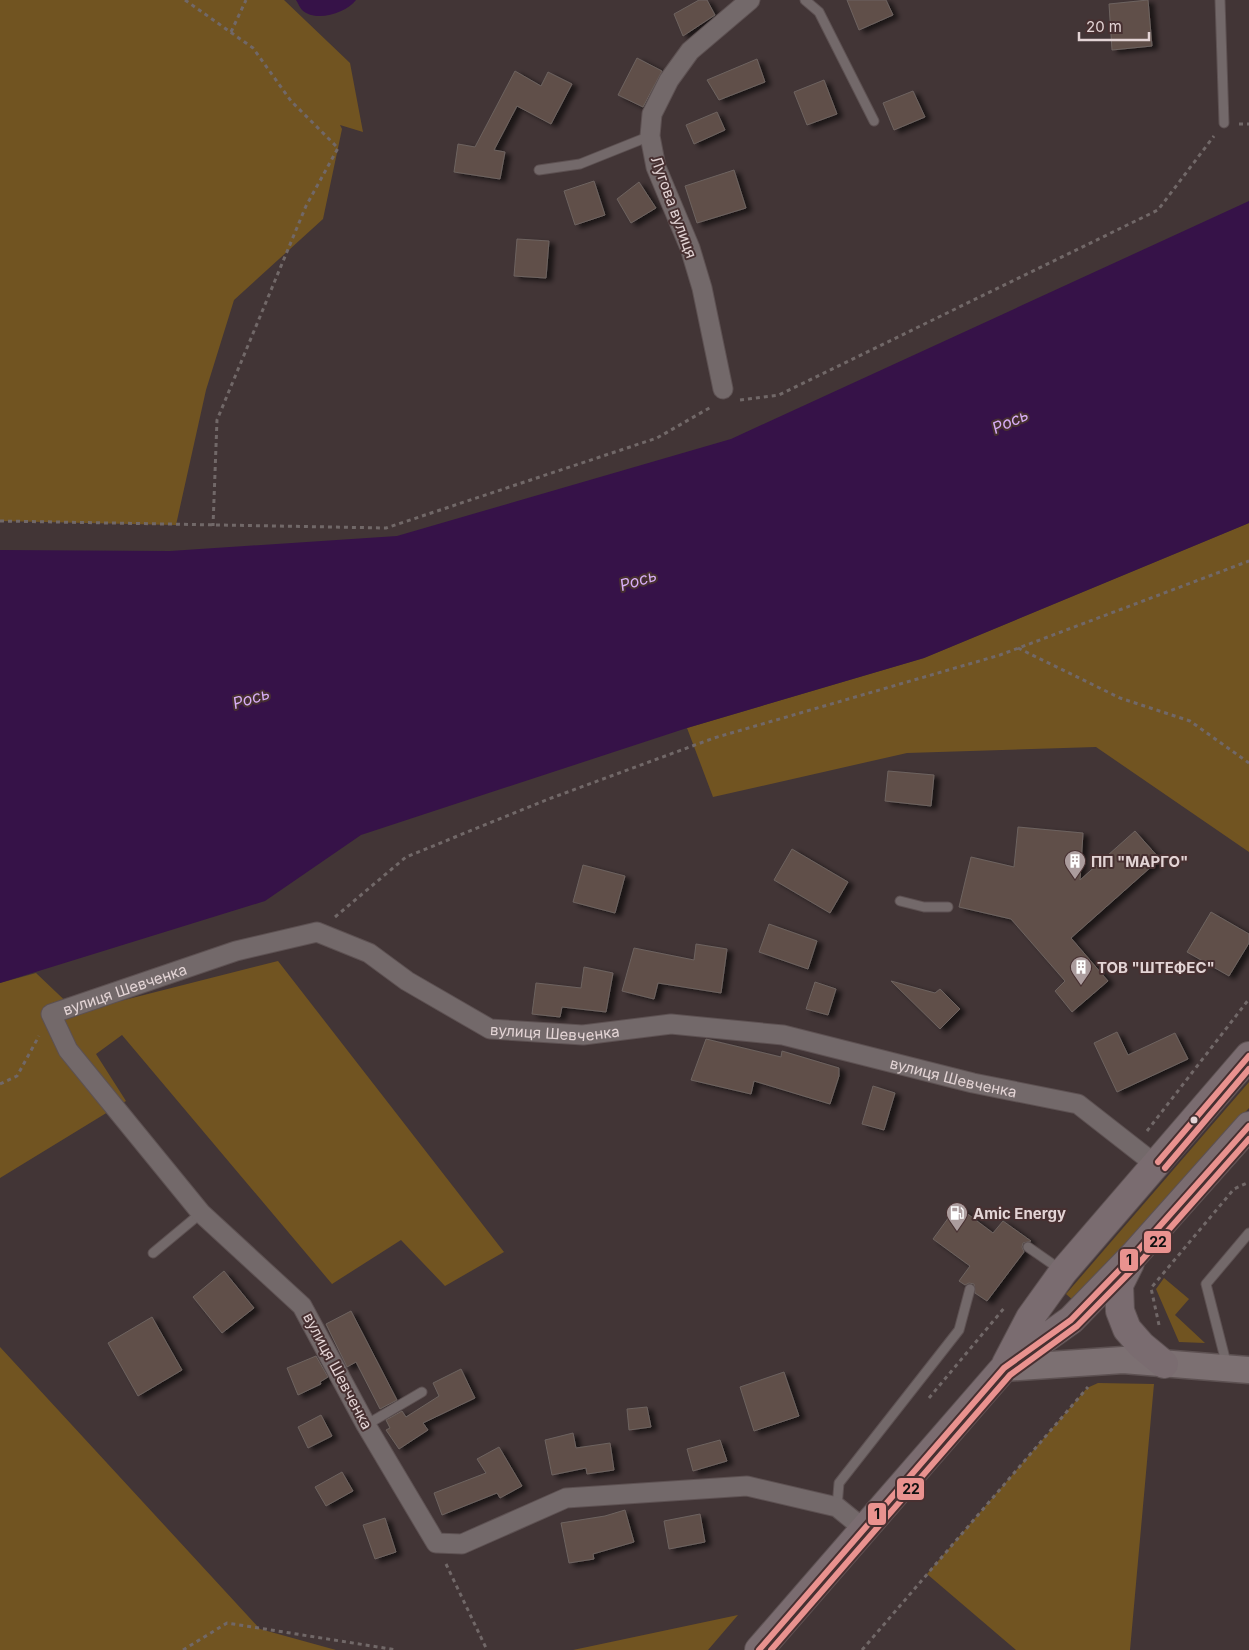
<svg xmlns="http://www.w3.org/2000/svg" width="1249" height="1650" viewBox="0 0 1249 1650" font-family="Inter,sans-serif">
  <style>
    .green { fill: #715421 }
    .water { fill: #361248 }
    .building { fill: #614f48; stroke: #6d6360; filter: url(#shadow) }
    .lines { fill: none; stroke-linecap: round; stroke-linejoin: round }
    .lane-casing { stroke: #5d5152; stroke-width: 11 }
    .street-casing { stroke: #5d5152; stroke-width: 21 }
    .secondary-casing { stroke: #5d5152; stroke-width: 29 }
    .primary-casing { stroke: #5d5152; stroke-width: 30 }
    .path { stroke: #716868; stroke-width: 3; stroke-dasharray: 4 4; stroke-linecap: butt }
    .lane { stroke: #73696a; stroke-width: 9 }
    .street { stroke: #73696a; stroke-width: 19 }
    .secondary { stroke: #7c7072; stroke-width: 26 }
    .primary { stroke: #7a6c70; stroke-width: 28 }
    .bus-1-casing { stroke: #473031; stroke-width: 10 }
    .bus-2-casing { stroke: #473031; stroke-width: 10 }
    .bus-1 { stroke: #e9928f; stroke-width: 6 }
    .bus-2 { stroke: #e9928f; stroke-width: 6 }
    .bus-dot { fill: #e3d4d5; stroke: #473031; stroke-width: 2 }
    .labels { text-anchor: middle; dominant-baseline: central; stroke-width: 4; stroke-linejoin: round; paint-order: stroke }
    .street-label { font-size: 15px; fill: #e3d4d5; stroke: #473031 }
    .poi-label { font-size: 15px; font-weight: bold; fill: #e3d4d5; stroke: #473031; text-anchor: start }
    .water-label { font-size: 16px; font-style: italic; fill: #d7adf5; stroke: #473031 }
    .line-badge { stroke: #473031; stroke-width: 2 }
    .pale-badge-label { font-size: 14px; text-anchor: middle; font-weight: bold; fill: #111 }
  </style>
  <defs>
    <filter id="shadow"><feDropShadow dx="5.5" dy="3" stdDeviation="2.5" flood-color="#0009"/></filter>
  </defs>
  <rect width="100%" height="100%" fill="#423536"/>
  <path class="green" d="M0 0H284L350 63 363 132 340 125 342 129 323 219 234 300 206 390 176 525 0 521Z
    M1249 523V852L1096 747 907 753 713 797 687 728 924 658Z
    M278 961 504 1252 445 1286 401 1240 332 1284 122 1035 96 1054 126 1101 0 1178V983L36 973 77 1012Z
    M1249 1082V1108L1074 1301 1066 1294Z
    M1164 1278 1189 1299 1175 1315 1205 1343 1179 1342 1156 1289Z
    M0 1347 260 1629 336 1650H0Z
    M1098 1383 1154 1384 1130 1650H1016L927 1574 1087 1388Z
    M738 1615 708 1650H573Z"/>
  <path class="water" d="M296 0H356C346 13 316 23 302 10 300 8 298 3 296 0Z
    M1249 201V523L924 658 687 728 361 835 265 901 0 983V550L170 551 397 536 731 439Z"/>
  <path class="building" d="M699 0H707L715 15 683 36 674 14Z
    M847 0H886L893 15 859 30Z
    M1148 0 1152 46 1112 50 1109 4Z
    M637 58 662 71 643 107 618 95Z
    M757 59 765 82 719 100 707 80Z
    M515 71 541 86 548 72 572 84 551 124 517 106 494 150 505 152 500 179 454 172 458 144 475 147Z
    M824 80 837 114 807 125 794 92Z
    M913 91 925 117 894 130 883 103Z
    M717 112 725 130 694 144 686 125Z
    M734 170 746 208 697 223 685 186Z
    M594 181 605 215 575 225 564 191Z
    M639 182 656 208 631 223 617 199Z
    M517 239 549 241 546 278 514 276Z
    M888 771 934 775 931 806 885 801Z
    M1018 827 1083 833 1080 880 1135 831 1160 859 1071 938 1108 981 1072 1012 1055 991 1065 981 1011 919 959 907 971 857 1014 867Z
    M792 849 848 882 830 913 774 880Z
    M583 865 625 876 615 913 573 902Z
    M1211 912 1249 934V943L1229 976 1187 952Z
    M769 924 817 941 808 969 759 952Z
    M696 944 727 949 721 993 658 983 654 999 622 991 634 948 694 960Z
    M584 967 613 973 606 1012 562 1007 560 1017 532 1014 536 983 581 988Z
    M891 981 935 993 940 989 960 1009 940 1029Z
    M815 982 836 989 828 1015 806 1009Z
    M1117 1032 1128 1055 1175 1033 1188 1059 1117 1092 1094 1043Z
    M706 1039 781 1057 782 1051 839 1068V1076L830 1104 754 1081 751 1094 691 1080Z
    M873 1086 895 1093 884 1130 862 1124Z
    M957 1206 993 1233 1003 1221 1031 1241 1023 1243 1022 1247 1024 1252 987 1301 975 1293 974 1284 969 1283 965 1285 959 1281 970 1266 933 1239Z
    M224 1271 254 1308 222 1333 193 1297Z
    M351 1311 397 1400 380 1409 356 1362 347 1367 326 1324Z
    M152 1317 182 1370 138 1396 108 1343Z
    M316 1356 328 1377 320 1382 321 1384 298 1395 287 1368Z
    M461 1369 475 1398 423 1423 428 1430 399 1449 386 1430 390 1428 386 1420 402 1411 406 1417 439 1396 433 1383Z
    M784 1372 799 1416 754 1431 740 1387Z
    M647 1407 651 1427 629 1430 627 1409Z
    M321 1415 332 1436 308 1448 298 1427Z
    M573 1433 576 1448 610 1443 614 1470 587 1474 586 1468 552 1475 545 1440Z
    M720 1440 727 1461 693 1471 687 1449Z
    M499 1447 522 1486 500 1498 497 1493 442 1515 434 1493 486 1473 477 1459Z
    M342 1472 353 1491 326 1506 315 1487Z
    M625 1510 634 1542 593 1554 594 1559 569 1563 561 1523 605 1516Z
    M700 1514 705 1542 669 1549 664 1521Z
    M385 1518 396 1552 375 1559 363 1525Z"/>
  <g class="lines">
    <g class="lane-casing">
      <path id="lane" d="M805 0 819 12 874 121
        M1220 0 1224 123
        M539 170 580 164 650 136
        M900 901 924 907H948
        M1028 1247 1061 1270
        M153 1253 201 1213
        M1227 1366 1206 1284 1249 1233
        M366 1425 422 1392
        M837 1507 839 1483 959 1330 970 1289"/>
    </g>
    <g class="street-casing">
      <g id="street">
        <path d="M723 389 702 288 690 248 656 167 650 136 652 114 669 80 690 51 750 0"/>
        <path id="s1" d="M864 1529 837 1507 747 1486 566 1498 462 1544 436 1543 366 1425 302 1306 201 1213 68 1050 51 1014 236 951 317 932 369 953 407 981 490 1029 583 1035 671 1024 783 1035 973 1083 1078 1104 1156 1165"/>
      </g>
    </g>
    <g class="secondary-casing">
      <path id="secondary" d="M1004 1368 1123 1360 1249 1370"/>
    </g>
    <g class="primary-casing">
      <path id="primary" d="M1130 1263 1119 1285 1120 1311 1127 1329 1141 1345 1164 1364
        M1006 1364 1030 1318 1063 1272 1249 1056
        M759 1650 1004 1368 1071 1320 1134 1255 1249 1126"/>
    </g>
    <path class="path" d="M185 0 253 48 291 101 338 148 306 206 217 420 213 526
      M231 32 246 0
      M1239 124H1249
      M740 400 779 395 1158 210 1214 136
      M0 521 386 528 657 438 711 407
      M1018 648 1120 698 1190 721 1249 763
      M335 917 406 857 546 800 714 738 1000 655 1249 561
      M0 1084 17 1076 39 1036
      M1147 1131 1249 999
      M1159 1325 1151 1288 1234 1189 1249 1182
      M929 1398 1005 1307
      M446 1564 487 1650
      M183 1650 227 1623 397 1650
      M862 1650 1088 1387"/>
    <use href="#lane" class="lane"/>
    <use href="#street" class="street"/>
    <use href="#secondary" class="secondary"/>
    <use href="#primary" class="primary"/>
    <g class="bus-1-casing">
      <path id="bus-1" d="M1158 1162 1249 1056
        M759 1650 1004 1368 1071 1320 1134 1255 1249 1126"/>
    </g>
    <g class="bus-2-casing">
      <path id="bus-2" d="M1165 1168 1249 1069
        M771 1650 1010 1375 1077 1326 1141 1261 1249 1139"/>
    </g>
    <use href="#bus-1" class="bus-1"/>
    <use href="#bus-2" class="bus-2"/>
  </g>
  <defs>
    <g id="building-pin" transform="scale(1.125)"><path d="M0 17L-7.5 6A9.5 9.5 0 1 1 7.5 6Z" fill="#ab9c9d" stroke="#473031"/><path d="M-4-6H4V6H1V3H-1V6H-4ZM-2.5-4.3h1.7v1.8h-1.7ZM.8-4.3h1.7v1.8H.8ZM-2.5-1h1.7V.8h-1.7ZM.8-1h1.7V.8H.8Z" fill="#fff"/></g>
    <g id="fuel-pin" transform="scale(1.125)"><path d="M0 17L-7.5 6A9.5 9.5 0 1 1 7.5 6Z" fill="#ab9c9d" stroke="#473031"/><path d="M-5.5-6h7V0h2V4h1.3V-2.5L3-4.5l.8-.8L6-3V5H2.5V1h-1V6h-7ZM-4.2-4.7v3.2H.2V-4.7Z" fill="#fff"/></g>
  </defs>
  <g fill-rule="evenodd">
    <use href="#building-pin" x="1075" y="861"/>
    <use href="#building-pin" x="1081" y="967"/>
    <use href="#fuel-pin" x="957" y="1213"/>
  </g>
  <circle class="bus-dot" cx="1194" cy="1120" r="4.5"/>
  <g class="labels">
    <g class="street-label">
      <text transform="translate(674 207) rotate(70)">Лугова вулиця</text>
      <text stroke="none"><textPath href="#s1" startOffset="1186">вулиця Шевченка</textPath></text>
      <text stroke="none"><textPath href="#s1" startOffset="1651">вулиця Шевченка</textPath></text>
      <text stroke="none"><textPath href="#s1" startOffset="2056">вулиця Шевченка</textPath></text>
      <text transform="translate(338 1371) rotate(62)">вулиця Шевченка</text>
    </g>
    <g class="poi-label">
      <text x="1091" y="861">ПП "МАРГО"</text>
      <text x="1097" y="967">ТОВ "ШТЕФЕС"</text>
      <text x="973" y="1213">Amic Energy</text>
    </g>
    <g class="water-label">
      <text transform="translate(1010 421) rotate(-24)">Рось</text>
      <text transform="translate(638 580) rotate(-17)">Рось</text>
      <text transform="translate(251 698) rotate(-17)">Рось</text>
    </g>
  </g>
  <g class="line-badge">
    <rect x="1143" y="1230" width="29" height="24" rx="5" fill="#e9928f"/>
    <rect x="1119" y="1248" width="20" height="24" rx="5" fill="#e9928f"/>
    <rect x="896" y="1477" width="29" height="24" rx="5" fill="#e9928f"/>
    <rect x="867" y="1502" width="20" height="24" rx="5" fill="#e9928f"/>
  </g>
  <g class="pale-badge-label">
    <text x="1158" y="1247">22</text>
    <text x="1129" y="1265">1</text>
    <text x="911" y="1494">22</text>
    <text x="877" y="1519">1</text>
  </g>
  <path d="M1079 32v8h70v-8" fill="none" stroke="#e3d4d5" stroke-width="2.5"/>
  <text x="1086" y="32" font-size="15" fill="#e3d4d5" stroke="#473031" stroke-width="4" paint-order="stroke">20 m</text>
</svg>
